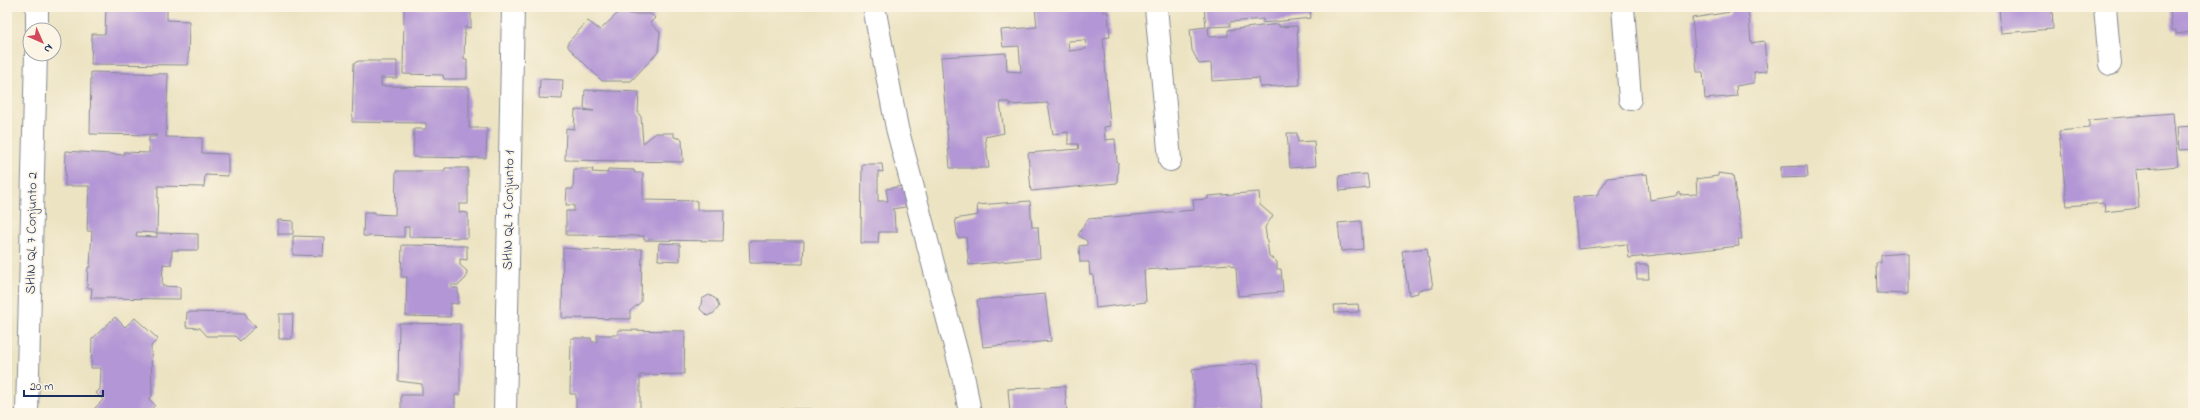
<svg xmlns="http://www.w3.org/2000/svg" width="2200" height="420" viewBox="0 0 2200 420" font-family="'Indie Flower',sans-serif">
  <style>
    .building { fill: #b396d5; fill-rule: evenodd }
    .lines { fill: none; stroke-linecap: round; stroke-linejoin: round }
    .minor-casing { stroke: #848990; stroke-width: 24 }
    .minor { stroke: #fff; stroke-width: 22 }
    .labels { text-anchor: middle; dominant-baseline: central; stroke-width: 3.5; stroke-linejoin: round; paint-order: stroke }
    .street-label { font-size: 14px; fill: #1b2f5e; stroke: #fcf5e5 }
  </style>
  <rect width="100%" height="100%" fill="#fcf5e5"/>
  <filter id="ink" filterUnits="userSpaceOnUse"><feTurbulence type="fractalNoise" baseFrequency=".025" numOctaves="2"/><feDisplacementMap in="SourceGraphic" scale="8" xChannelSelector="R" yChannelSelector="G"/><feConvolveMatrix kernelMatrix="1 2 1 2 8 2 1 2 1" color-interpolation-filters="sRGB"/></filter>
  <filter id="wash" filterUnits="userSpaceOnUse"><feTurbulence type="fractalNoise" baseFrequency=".012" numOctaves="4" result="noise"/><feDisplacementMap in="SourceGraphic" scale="16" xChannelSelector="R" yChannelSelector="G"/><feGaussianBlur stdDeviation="0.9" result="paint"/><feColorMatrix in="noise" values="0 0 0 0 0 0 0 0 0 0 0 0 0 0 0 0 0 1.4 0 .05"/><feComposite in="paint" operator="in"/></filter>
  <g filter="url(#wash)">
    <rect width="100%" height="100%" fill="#ece3c2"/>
    <g id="blocks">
      <path class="building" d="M106 7H167V20L189 21 188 65 91 64 92 34H105Z
        M1035 7H1103V12H1108L1110 37 1103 38 1110 126 1104 127 1105 140 1115 139 1117 162 1118 163 1117 183 1031 191 1028 153 1079 149 1078 144H1068V132L1053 134 1048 103 1010 105 1009 102H1000L1004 133 985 137 989 168H950L941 57 1006 53 1007 71 1021 72 1019 46 1003 47 1001 30 1037 27ZM1085 40 1086 49 1069 51 1068 41Z
        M1204 7H1310L1311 18 1263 23V19L1230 22V26L1208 27 1209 37 1228 36V30L1279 24V27L1297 26 1300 85 1260 87 1259 78 1212 81 1211 63 1199 64 1192 50 1190 29 1206 27Z
        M1396 7H1410V8L1396 9Z
        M1748 7 1751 43 1764 41 1767 71 1754 72V83L1736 86 1737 96 1705 99 1703 72H1697L1692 18 1731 12V9Z
        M1999 7H2052L2053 29 2001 33Z
        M2170 7H2193V32L2176 34V30H2172Z
        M404 8 471 9V28L465 27 464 59H467V79H444L443 75 403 74Z
        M626 11 629 14H651L655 18 650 23 660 32 658 52 631 81H602L568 47V42L588 21 600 30 619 12Z
        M359 61H397V78H381V86L469 87V128H487L486 158 413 157 414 129H426V123L352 122 354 63Z
        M91 72 168 74 166 137 202 138V153L228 154V176L205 175 204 187 158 186 157 233 198 234V250H172L171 265 163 264 162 286 180 287V299L91 298 92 288H87L88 267H90L92 231H87L89 186H65L66 151 124 155V152L149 153V137H156V135L90 134ZM137 232 157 233V237L136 236Z
        M540 79 563 80 562 99 539 98Z
        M585 90 639 92 638 113 641 117 643 143 656 133H674V137L682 139 683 162 565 160 566 128 574 129 575 110 594 111 584 109Z
        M2173 113 2178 166 2136 170 2139 208 2105 212 2104 203 2067 206 2059 131 2089 128V120Z
        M2193 126V149L2179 150 2177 127Z
        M1287 133H1297L1298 142 1314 141 1316 166 1290 168Z
        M862 164H882L883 172 878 171V201H888L886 189 907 185 911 206 892 209 894 211 895 228H897V232H879L878 243H861Z
        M1807 166 1808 177 1781 178V167Z
        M445 168H468V204H459V212L468 213V238L409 237V227H404V237L363 236 364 212H375V214L395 215 396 171H445Z
        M574 169H593L592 172 608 173V169L634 170 635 173H643V200L697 201V210H724L723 241 644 240V236L566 235V211H574V205H566L567 189H573Z
        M1718 173 1733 175 1742 239H1738L1739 246 1629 258 1627 244 1578 249 1573 197 1597 195 1607 178 1647 174 1650 200 1675 196 1680 192V195L1697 194 1696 179 1718 176Z
        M1367 174 1369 188 1340 191 1339 176Z
        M1259 192 1260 205 1273 216 1265 227 1269 256 1277 262V269H1281L1283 292 1238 296 1236 268 1230 264 1144 270 1146 302 1096 308 1093 275H1090L1089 262H1080L1079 246 1087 245V241L1078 235 1088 219 1194 210 1193 200 1208 199V196Z
        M1030 201 1032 227H1038L1040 258 969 265 966 237 958 238 955 219 978 215 977 205Z
        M278 220 293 221V234H278Z
        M1361 221 1363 249 1341 251 1338 223Z
        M293 236 324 237 323 256 293 255Z
        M749 241H804L803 264 750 263Z
        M659 243 680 244V261L658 260Z
        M402 245 467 246V260L460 259V265L467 271 466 278 459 285H451V288H458V304L451 303 450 317 406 316 407 277H401Z
        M563 248 592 250 642 249 641 302 630 311V319L562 318Z
        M1427 248 1433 288 1418 290V293L1409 295 1402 251Z
        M1907 253V294L1877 293 1876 263H1881V255Z
        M1636 265H1648L1649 279H1637Z
        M1045 294 1051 341 983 347 977 300Z
        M709 295 716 299 719 307 714 313 707 316 700 309 702 299Z
        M1358 304 1359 312 1335 313 1334 305Z
        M187 312 245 313 249 321 256 326 240 341 235 336H207L200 328 186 327Z
        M279 314H293L292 339H279Z
        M115 317 125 327 135 318 158 339 151 346 152 396 149 399 155 405 151 410V413H96L93 410 103 400 96 393 100 389 101 368H91L92 339Z
        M399 323 460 324V395H455V413H401V395H422V384L398 381Z
        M618 330 685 331 684 374 640 375V413L576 412V394H570L571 338H591L592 342H597V335H618Z
        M1258 363 1263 413H1197L1192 369Z
        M1065 386 1067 413H1010L1008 389Z
        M781 409H811V413H781Z"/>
    </g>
  </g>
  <g filter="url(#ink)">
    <use href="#blocks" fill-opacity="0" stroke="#848990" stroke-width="1"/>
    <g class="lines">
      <g class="minor-casing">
        <path id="minor" d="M874 7 897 128 964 380 970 413
          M1156 7 1170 160
          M1623 7 1630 99
          M2105 7 2110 64
          M37 30V7
          M27 413 36 54
          M505 413 513 7"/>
      </g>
      <use href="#minor" class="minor"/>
    </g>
  </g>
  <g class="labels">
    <g class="street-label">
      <text transform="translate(509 210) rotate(-89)">SHIN QL 7 Conjunto 1</text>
      <text transform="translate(32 233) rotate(-89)">SHIN QL 7 Conjunto 2</text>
    </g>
  </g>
  <rect width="2200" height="420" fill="none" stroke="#fcf5e5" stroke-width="24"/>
  <g transform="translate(42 42) rotate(135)"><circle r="19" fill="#fcf5e5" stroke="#a2a6af"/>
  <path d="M0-3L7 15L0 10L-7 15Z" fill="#d1495b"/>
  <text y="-6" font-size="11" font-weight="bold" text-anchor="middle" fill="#1b2f5e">N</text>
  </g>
  <path d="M24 390v6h79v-6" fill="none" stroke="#1b2f5e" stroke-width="2"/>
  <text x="30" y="390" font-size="12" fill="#1b2f5e" stroke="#fcf5e5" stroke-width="3" paint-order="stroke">20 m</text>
</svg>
